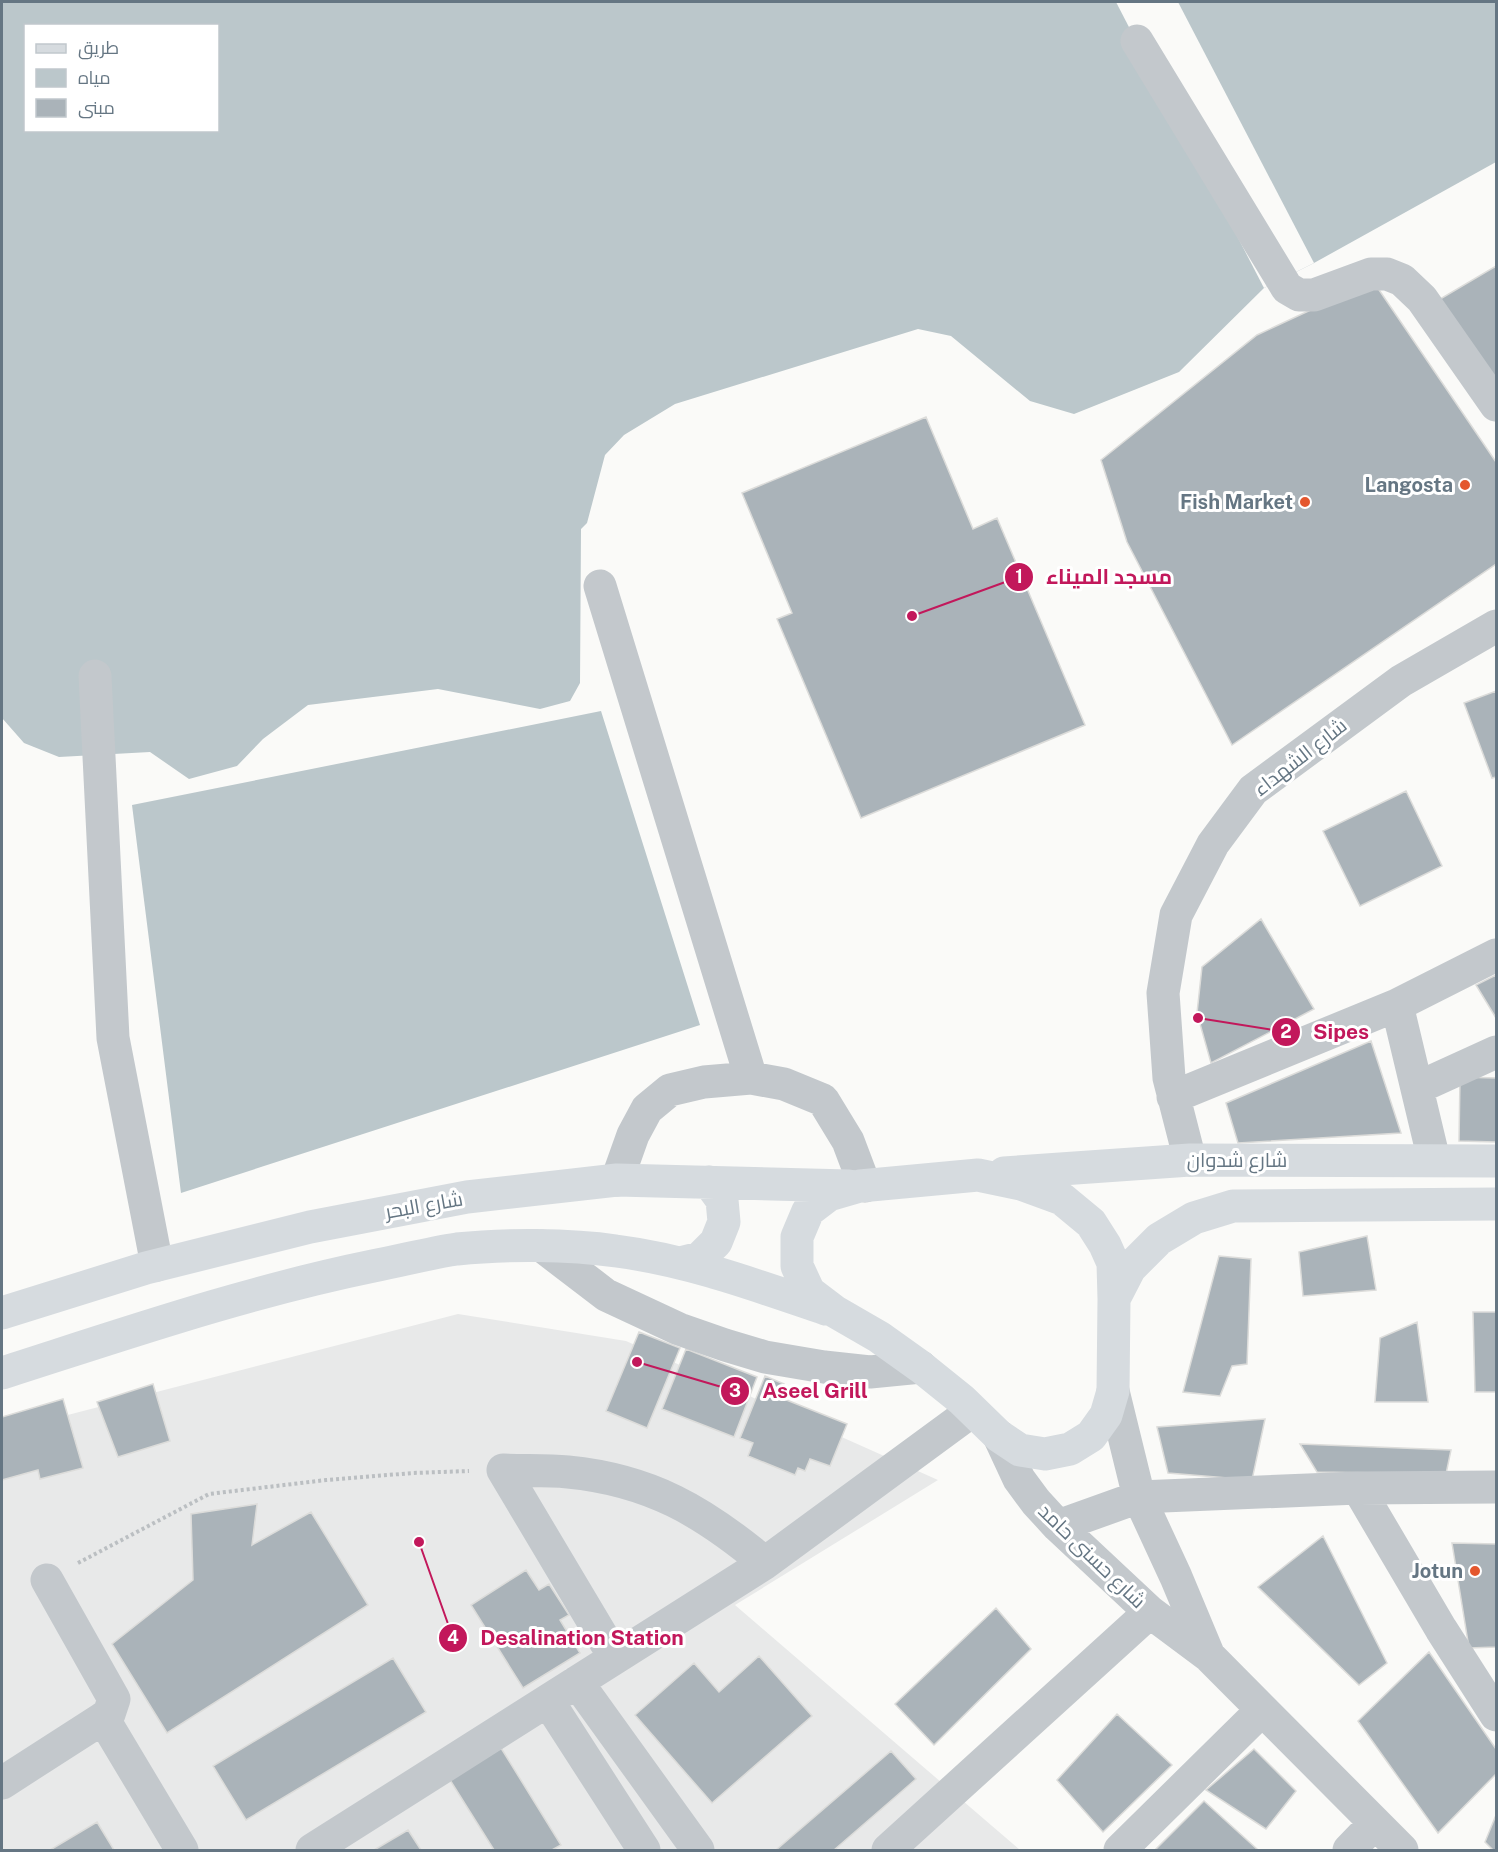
<svg xmlns="http://www.w3.org/2000/svg" width="1498" height="1852" viewBox="0 0 1498 1852" font-family="'Public Sans',Cairo,sans-serif">
  <style>
    .built { fill: #e8e9e9 }
    .water { fill: #bbc7cb; fill-rule: evenodd }
    .pier { fill: #fafaf8 }
    .building { fill: #aab3b9; stroke: #dcdcda; stroke-width: 1.5 }
    .lines { fill: none; stroke-linecap: round; stroke-linejoin: round }
    .path { stroke: #bbbfc2; stroke-width: 4; stroke-dasharray: 3 3; stroke-linecap: butt }
    .minor { stroke: #c3c8cc; stroke-width: 33 }
    .major { stroke: #d6dbdf; stroke-width: 33 }
    .poi-dot { fill: #e4572e; stroke: #fff; stroke-width: 2 }
    .labels { text-anchor: middle; dominant-baseline: central; stroke-width: 6; stroke-linejoin: round; paint-order: stroke }
    .poi-label { font-size: 20px; font-weight: bold; fill: #657683; stroke: #fff; text-anchor: end }
    .street-label { font-size: 20px; fill: #657683; stroke: #fff }
    .leader { fill: none; stroke: #c2185b; stroke-width: 2 }
    .callout-dot { fill: #c2185b; stroke: #fff; stroke-width: 2 }
    .mark-label { font-size: 18px; text-anchor: middle; font-weight: bold; fill: #fff }
    .callout-label { font-size: 21px; text-anchor: middle; font-weight: bold; fill: #c2185b; stroke: #fff; stroke-width: 6; stroke-linejoin: round; paint-order: stroke }
  </style>
  <rect width="100%" height="100%" fill="#fafaf8"/>
  <path class="built" d="M458 1314 626 1341 938 1480 735 1605 1020 1850H2V1432Z"/>
  <path class="water" d="M2 2H1496V162L1314 263 1264 288 1179 372 1074 414 1030 401 951 336 918 329 675 404 624 435 605 455 587 523 581 529 580 683 570 701 540 709 438 689 308 705 263 739 237 766 189 779 150 752 59 757 24 743 2 718ZM26 26H218V130H26Z
    M601 711 700 1025 181 1193 132 805Z"/>
  <path class="pier" d="M1116 2H1178L1314 263 1264 288Z"/>
  <path class="building" d="M1496 266V399L1430 305Z
    M1373 281 1496 462V564L1232 745 1127 542 1101 460 1257 335Z
    M926 417 973 529 997 518 1085 725 861 818 777 619 792 613 742 493Z
    M1496 691V777L1492 778 1464 703Z
    M1406 791 1442 866 1360 906 1323 831Z
    M1261 919 1314 1009 1211 1063 1197 1013 1202 967Z
    M1496 975V1018L1476 985Z
    M1371 1041 1401 1133 1238 1143 1226 1103Z
    M1460 1077 1496 1078V1142L1459 1141Z
    M1367 1236 1376 1290 1303 1296 1299 1252Z
    M1219 1256 1251 1259 1247 1364 1232 1366 1220 1396 1183 1392Z
    M1473 1312H1496V1392H1475Z
    M1417 1322 1428 1402H1375L1380 1338Z
    M639 1332 680 1348 647 1428 606 1411Z
    M686 1349 757 1377 734 1437 662 1409Z
    M765 1376 784 1384 779 1397 847 1424 830 1466 810 1459 805 1471 798 1468 795 1475 748 1456 753 1443 740 1438Z
    M153 1384 170 1441 118 1457 97 1402Z
    M63 1399 83 1468 40 1479 38 1470 2 1480V1417Z
    M1265 1419 1252 1480 1168 1473 1157 1427Z
    M1300 1444 1451 1450 1446 1474 1317 1472Z
    M257 1504 252 1545 311 1512 368 1605 167 1733 112 1644 193 1580 191 1514Z
    M1323 1536 1387 1663 1359 1685 1258 1587Z
    M1452 1543 1496 1544V1647L1469 1648Z
    M526 1570 539 1590 549 1584 569 1615 560 1620 580 1653 523 1688 471 1605Z
    M996 1608 1031 1649 934 1745 895 1704Z
    M1429 1652 1496 1749V1774L1438 1833 1358 1721Z
    M759 1656 812 1716 712 1803 635 1715 694 1663 719 1692Z
    M393 1658 426 1712 246 1820 213 1766Z
    M1117 1714 1172 1765 1103 1832 1057 1780Z
    M501 1748 561 1845 552 1850H494L450 1780Z
    M1254 1749 1296 1791 1266 1829 1206 1790Z
    M891 1751 916 1779 834 1850H776Z
    M1204 1801 1258 1850H1155Z
    M1496 1815V1850H1493L1485 1842Z
    M97 1822 114 1850H50Z
    M408 1830 421 1850H374Z"/>
  <g class="lines">
    <path class="path" d="M78 1563 209 1494 326 1480 413 1473 469 1471"/>
    <path class="minor" d="M1137 41 1287 288 1299 295H1314L1371 274H1387L1402 280 1422 299 1496 405
      M600 586 751 1078
      M95 676 113 1038 157 1265
      M1417 1088 1496 1052
      M1173 1097 1397 1005
      M1190 1160 1169 1078 1163 993 1176 915 1213 844 1253 790 1401 681 1496 626
      M1434 1160 1397 1005 1496 955
      M617 1180 633 1135 647 1109 670 1090 704 1082 751 1078 784 1084 823 1100 848 1141 865 1186
      M542 1246 606 1295 679 1329 725 1345 765 1357 824 1367 870 1372 921 1367
      M1113 1391 1139 1497 1176 1577 1209 1656
      M999 1436 1019 1479 1036 1502 1058 1526 1150 1612 1209 1656 1402 1850
      M503 1470C525 1471 546 1470 568 1472 650 1480 703 1511 765 1563
      M503 1470 615 1658
      M1358 1488 1441 1629 1496 1715
      M1058 1526 1139 1497 1358 1488 1496 1487
      M577 1682 698 1850
      M548 1701 644 1850
      M103 1718 182 1850
      M2 1783 103 1718 109 1714 114 1699 47 1580
      M312 1850 765 1563 972 1411
      M888 1850 1150 1612
      M1120 1850 1261 1711
      M1349 1850 1375 1823"/>
    <path class="major" d="M1004 1173 1190 1160 1496 1161
      M978 1175 1021 1184 1062 1199 1091 1223 1105 1245 1113 1263 1114 1299 1113 1391 1106 1415 1091 1436 1070 1449 1045 1454 1020 1450 999 1436 962 1400 921 1367 879 1337 834 1311 809 1292 797 1266V1237L808 1211 829 1195 860 1186Z
      M680 1263 700 1258 716 1242 724 1222 722 1200 709 1182
      M1114 1299 1130 1268 1159 1239 1194 1218 1233 1206 1496 1204
      M2 1313 146 1268 310 1227 467 1197 617 1180 849 1186
      M2 1373C124 1334 246 1292 373 1266 400 1261 429 1253 457 1249 504 1244 569 1244 616 1251 688 1260 758 1286 826 1309"/>
  </g>
  <g class="poi-dot">
    <circle cx="1465" cy="485" r="6"/>
    <circle cx="1305" cy="502" r="6"/>
    <circle cx="1475" cy="1571" r="6"/>
  </g>
  <g class="labels">
    <g class="poi-label">
      <text x="1453" y="485">Langosta</text>
      <text x="1293" y="502">Fish Market</text>
      <text x="1463" y="1571">Jotun</text>
    </g>
    <g class="street-label">
      <text transform="translate(1300 757) rotate(-38)">شارع الشهداء</text>
      <text x="1237" y="1160">شارع شدوان</text>
      <text transform="translate(424 1205) rotate(-10)">شارع البحر</text>
      <text transform="translate(1092 1556) rotate(44)">شارع حسنى حامد</text>
    </g>
  </g>
  <path class="leader" d="M912 616L1019 577M1198 1018L1286 1032M637 1362L735 1391M419 1542L453 1638"/>
  <g class="callout-dot">
    <circle cx="912" cy="616" r="6"/>
    <circle cx="1198" cy="1018" r="6"/>
    <circle cx="637" cy="1362" r="6"/>
    <circle cx="419" cy="1542" r="6"/>
    <circle cx="1019" cy="577" r="15"/>
    <circle cx="1286" cy="1032" r="15"/>
    <circle cx="735" cy="1391" r="15"/>
    <circle cx="453" cy="1638" r="15"/>
  </g>
  <g class="mark-label">
    <text x="1019" y="583">1</text>
    <text x="1286" y="1038">2</text>
    <text x="735" y="1397">3</text>
    <text x="453" y="1644">4</text>
  </g>
  <g class="callout-label">
    <text x="1109" y="584">مسجد الميناء</text>
    <text x="1341" y="1039">Sipes</text>
    <text x="815" y="1398">Aseel Grill</text>
    <text x="582" y="1645">Desalination Station</text>
  </g>
  <rect width="1498" height="1852" fill="none" stroke="#657683" stroke-width="6"/>
  <rect x="24" y="24" width="195" height="108" fill="#ffffff" stroke="#c1c8cd" stroke-width="1.5"/>
  <rect x="36" y="44" width="30" height="9" fill="#d6dbdf" stroke="#c1c8cd" stroke-width="1.5"/>
  <text x="78" y="54" font-size="18" fill="#657683">طريق</text>
  <rect x="36" y="69" width="30" height="18" fill="#bbc7cb" stroke="#c1c8cd" stroke-width="1.5"/>
  <text x="78" y="84" font-size="18" fill="#657683">مياه</text>
  <rect x="36" y="99" width="30" height="18" fill="#aab3b9" stroke="#c1c8cd" stroke-width="1.5"/>
  <text x="78" y="114" font-size="18" fill="#657683">مبنى</text>
</svg>
